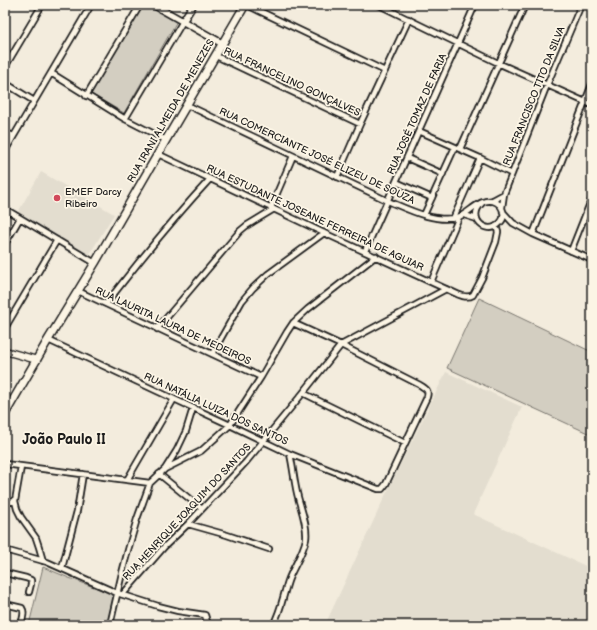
<svg xmlns="http://www.w3.org/2000/svg" width="597" height="630" viewBox="0 0 597 630" font-family="'Balsamiq Sans',sans-serif">
  <style>
    .built { fill: #e3ddcf }
    .green { fill: #d3cec1; stroke: #78756e }
    .lines { fill: none; stroke-linecap: round; stroke-linejoin: round }
    .minor-casing { stroke: #1c1c1c; stroke-width: 8 }
    .tertiary-casing { stroke: #1c1c1c; stroke-width: 9 }
    .secondary-casing { stroke: #1c1c1c; stroke-width: 10 }
    .minor { stroke: #fcf5e5; stroke-width: 4.5 }
    .tertiary { stroke: #fcf5e5; stroke-width: 6 }
    .secondary { stroke: #fcf5e5; stroke-width: 7 }
    .poi-dot { fill: #d1495b; stroke: #fcf5e5; stroke-width: 1.5 }
    .labels { text-anchor: middle; dominant-baseline: central; stroke-width: 3.5; stroke-linejoin: round; paint-order: stroke }
    .street-label { font-size: 10px; fill: #1c1c1c; stroke: #fcf5e5 }
    .poi-label { font-size: 10px; fill: #1c1c1c; stroke: #fcf5e5; text-anchor: start }
    .district-label { font-size: 14px; font-weight: bold; fill: #1c1c1c; stroke: #fcf5e5 }
  </style>
  <rect width="100%" height="100%" fill="#f3ecdd"/>
  <filter id="ink" filterUnits="userSpaceOnUse"><feTurbulence type="fractalNoise" baseFrequency=".025" numOctaves="2"/><feDisplacementMap in="SourceGraphic" scale="8" xChannelSelector="R" yChannelSelector="G"/><feConvolveMatrix kernelMatrix="1 2 1 2 8 2 1 2 1" color-interpolation-filters="sRGB"/></filter>
  <g filter="url(#ink)">
    <path class="built" d="M41 172 114 214 89 255 17 214Z
      M446 372 522 407 473 514 592 569V625H325L385 496Z"/>
    <path class="green" d="M143 5H149L177 21 124 113 91 94Z
      M479 298 592 352V435L447 368Z
      M43 567 69 578 116 595 109 625H29Z"/>
    <g class="lines">
      <g class="minor-casing">
        <path id="minor" d="M247 5 385 71
          M379 5 498 63 592 105
          M216 56 360 124
          M5 67 42 5
          M51 73 125 119 166 140
          M5 83 34 101
          M86 96 140 5
          M187 105 388 201C407 209 437 224 458 217 469 214 479 198 493 201 503 204 507 216 500 223 487 237 466 218 482 203
          M125 119 183 21
          M419 131 480 158 512 174
          M5 132 13 136
          M460 149 525 5
          M5 151 91 5
          M158 154 324 233 446 289C454 292 465 300 473 295L482 278 496 242 498 232 496 226
          M407 158 443 174
          M337 177 360 124 409 19
          M396 182 432 198
          M491 201 504 194
          M271 207 293 156
          M502 208 504 194 547 85 581 5
          M5 209 95 263
          M503 212 513 223 533 234 592 260
          M424 215 455 147
          M464 215 477 219
          M453 219 480 158
          M533 234 592 84
          M5 244 20 218
          M365 251 475 5
          M571 251 592 198
          M431 282 459 217
          M78 291 261 377
          M106 304C139 261 173 219 210 179
          M5 328 57 240
          M157 329 240 231 246 226 274 209
          M48 340 174 399 230 425 290 454 378 489H382L386 484 427 397C429 390 426 389 420 385L341 345 293 323
          M212 354 242 301 253 288 268 274 324 233
          M303 393 405 443
          M5 464 150 483
          M21 467 15 501 17 509 21 517 36 538 39 547 43 561
          M165 469 201 451 230 425 261 377 287 332 293 323 308 309 376 256
          M159 474 202 509
          M127 480 174 399
          M5 503 15 501
          M188 524 227 535 269 549
          M5 550 47 562 117 593 158 606 178 611 205 615 208 625
          M62 568 77 511 83 474
          M5 573 26 578 31 580V584L29 592
          M123 594 164 547 188 524 246 462 303 393 341 345 446 289
          M5 604 22 608C25 612 23 617 22 621
          M110 625 122 573 128 550 137 519 150 483 165 469 177 450 186 431 193 408
          M273 625C281 611 283 596 288 581 293 567 303 554 306 539 308 525 300 507 297 493 294 480 293 467 290 454"/>
      </g>
      <g class="tertiary-casing">
        <path id="tertiary" d="M154 5 223 44
          M183 21 193 5
          M5 351 37 360"/>
      </g>
      <g class="secondary-casing">
        <path id="secondary" d="M5 414 48 340 95 263 166 140 245 5"/>
      </g>
      <use href="#minor" class="minor"/>
      <use href="#tertiary" class="tertiary"/>
      <use href="#secondary" class="secondary"/>
    </g>
  </g>
  <circle class="poi-dot" cx="57" cy="198" r="4"/>
  <g class="labels">
    <g class="street-label">
      <text transform="translate(292 82) rotate(25)">RUA FRANCELINO GONÇALVES</text>
      <text transform="translate(534 96) rotate(-68)">RUA FRANCISCO TITO DA SILVA</text>
      <text transform="translate(171 111) rotate(-60)">RUA IRANI ALMEIDA DE MENEZES</text>
      <text transform="translate(417 114) rotate(-66)">RUA JOSÉ TOMAZ DE FARIA</text>
      <text transform="translate(317 156) rotate(25)">RUA COMERCIANTE JOSÉ ELIZEU DE SOUZA</text>
      <text transform="translate(315 218) rotate(25)">RUA ESTUDANTE JOSEANE FERREIRA DE AGUIAR</text>
      <text transform="translate(173 326) rotate(25)">RUA LAURITA LAURA DE MEDEIROS</text>
      <text transform="translate(216 409) rotate(25)">RUA NATÁLIA LUIZA DOS SANTOS</text>
      <text transform="translate(187 512) rotate(-47)">RUA HENRIQUE JOAQUIM DO SANTOS</text>
    </g>
    <g class="poi-label">
      <text x="65" y="192">EMEF Darcy<tspan x="65" dy="12">Ribeiro</tspan></text>
    </g>
    <g class="district-label">
      <text x="64" y="439">João Paulo II</text>
    </g>
  </g>
  <rect width="597" height="630" fill="none" stroke="#fcf5e5" stroke-width="20"/>
  <rect x="10" y="10" width="577" height="610" fill="none" stroke="#1c1c1c" stroke-width="1.5" filter="url(#ink)"/>
</svg>
